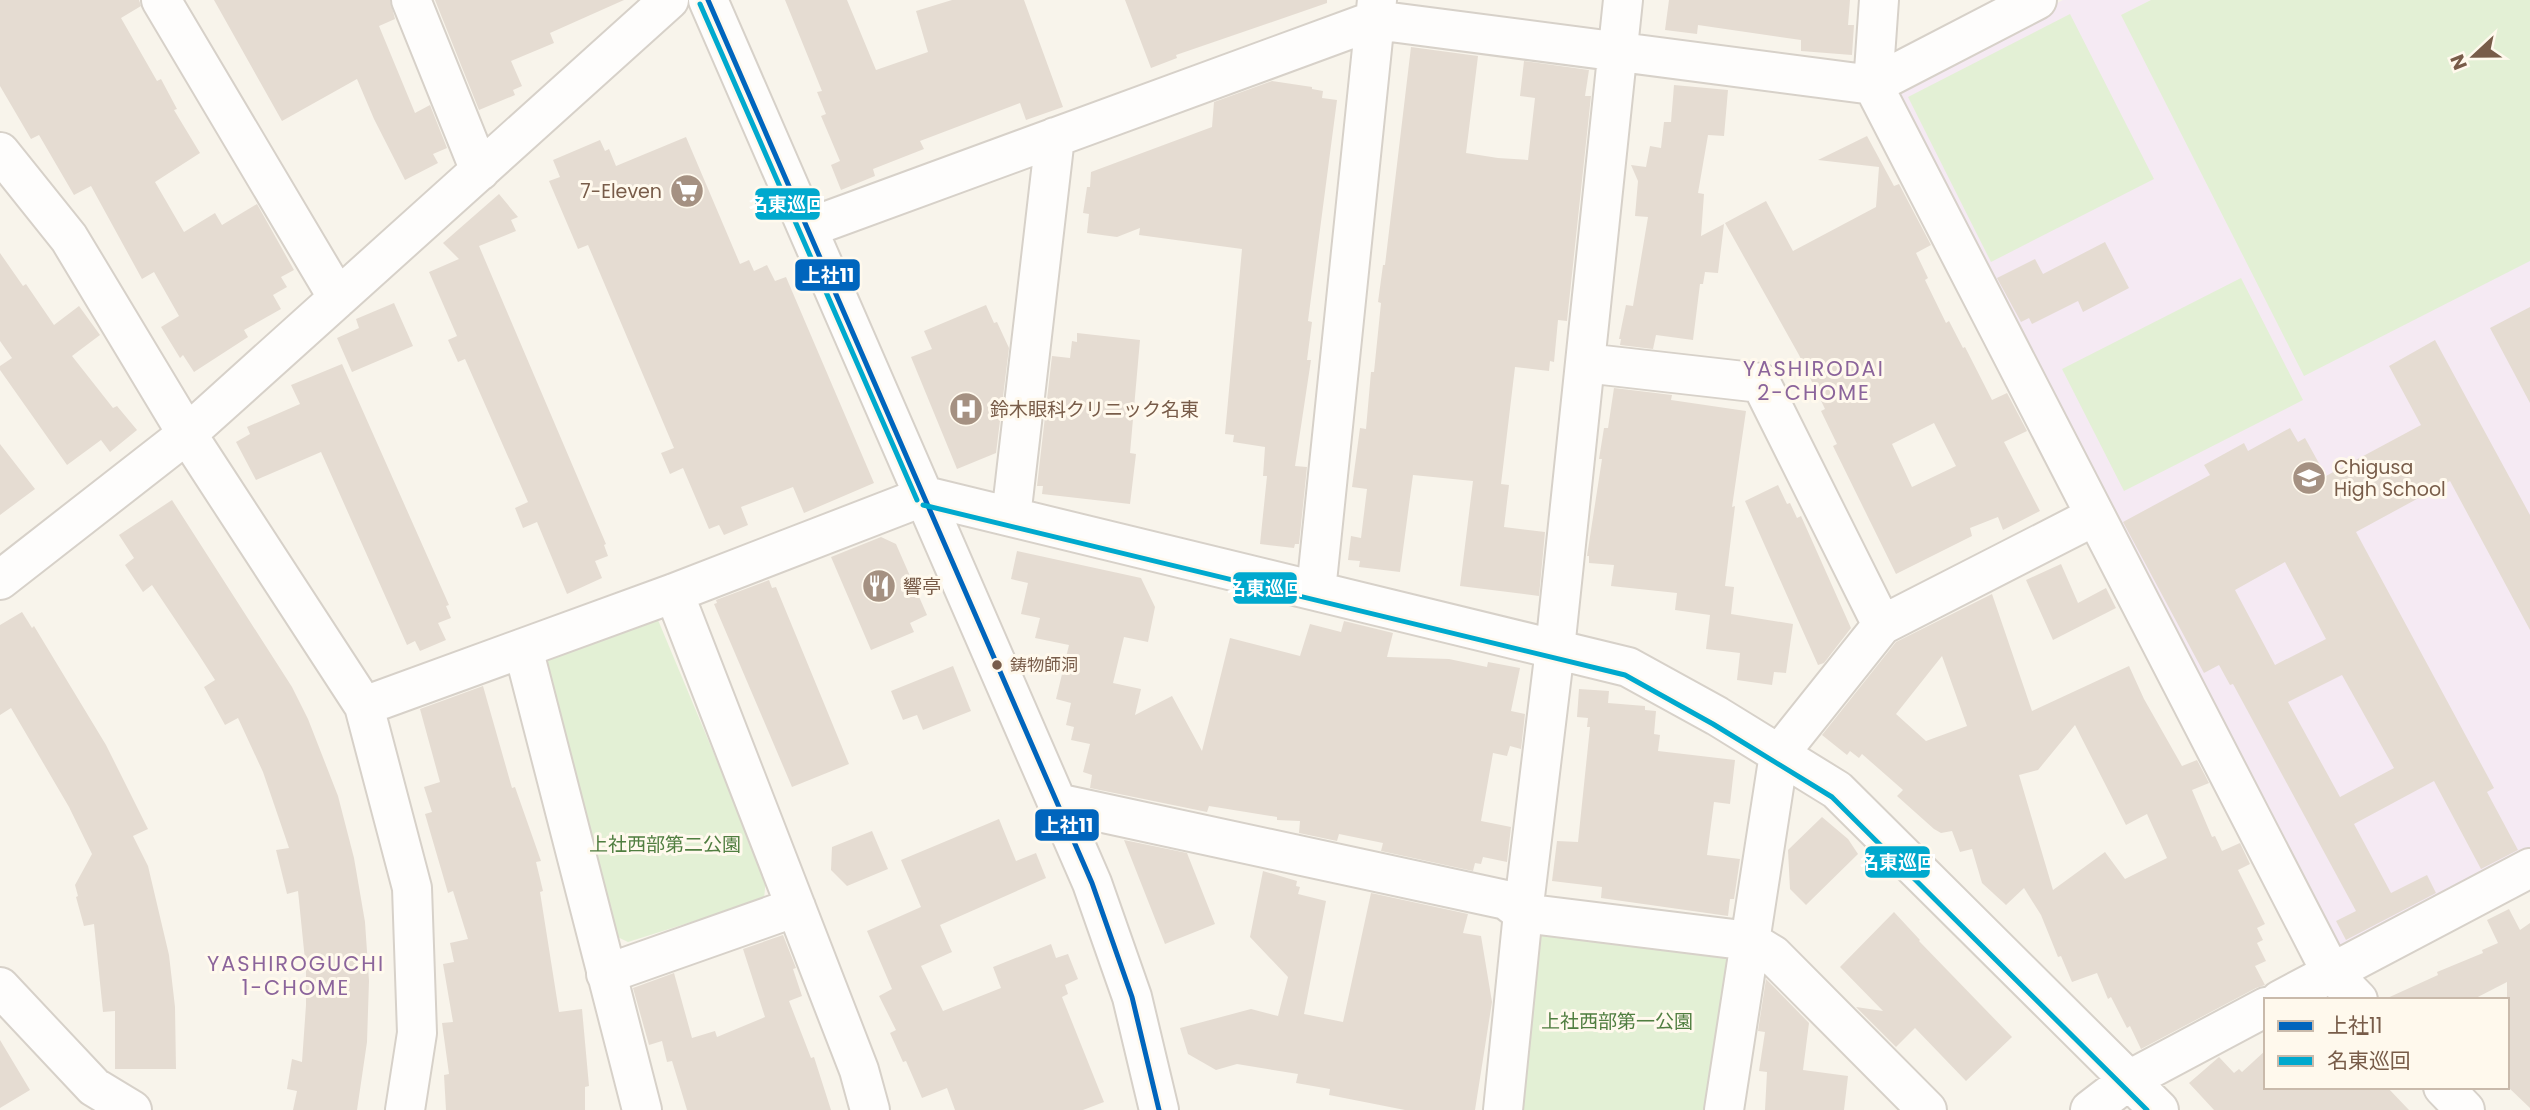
<svg xmlns="http://www.w3.org/2000/svg" width="2530" height="1110" viewBox="0 0 2530 1110" font-family="Poppins,'Noto Sans JP',sans-serif">
  <style>
    .education { fill: #f5eaf3 }
    .green { fill: #e3f0d5 }
    .building { fill: #e5dcd2; fill-rule: evenodd }
    .lines { fill: none; stroke-linecap: round; stroke-linejoin: round }
    .minor-casing { stroke: #d7d1c9; stroke-width: 42 }
    .minor { stroke: #fefdfc; stroke-width: 38 }
    .bus-1-casing { stroke: #fff9ed; stroke-width: 10 }
    .bus-2-casing { stroke: #fff9ed; stroke-width: 10 }
    .bus-1 { stroke: #0065bd; stroke-width: 5 }
    .bus-2 { stroke: #00a9ce; stroke-width: 5 }
    .bus-dot { fill: #785c49; stroke: #fff9ed; stroke-width: 2.5 }
    .labels { text-anchor: middle; dominant-baseline: central; stroke-width: 6; stroke-linejoin: round; paint-order: stroke }
    .bus-label { font-size: 17px; fill: #785c49; stroke: #fff9ed; text-anchor: start }
    .poi-label { font-size: 19px; fill: #785c49; stroke: #fff9ed; text-anchor: start }
    .park-label { font-size: 19px; fill: #507e40; stroke: #fff9ed }
    .neighbourhood-label { font-size: 21px; letter-spacing: 2px; fill: #8b649b; stroke: #fff9ed }
    .line-badge { stroke: #fff9ed; stroke-width: 2.5 }
    .badge-label { font-size: 19px; text-anchor: middle; font-weight: bold; fill: #fff }
  </style>
  <rect width="100%" height="100%" fill="#f8f4eb"/>
  <path class="education" d="M2063 0H2530V850L2345 946 2333 942 1891 105 1896 86Z"/>
  <path class="green" d="M2151 0H2530V261L2304 376 2121 15Z
    M2070 14 2154 179 1991 262 1908 97Z
    M2241 278 2303 400 2124 491 2062 369Z
    M642 615 658 620 766 878 764 899 628 942 607 932 537 653Z
    M1539 921 1725 946 1732 960 1709 1110H1517Z"/>
  <path class="building" d="M0 0H139L141 6 121 18 157 81 161 79 177 109 174 110 200 153 155 182 184 232 215 213 222 225 257 204 294 270 281 277 287 287 273 295 281 309 244 330 248 337 194 372 183 355 180 358 161 327 179 316 154 272 142 279 91 186 74 195 39 135 31 139 0 86Z
    M214 0H390L395 19 379 26 415 113 430 105 447 148 433 154 438 163 405 180 374 119 357 79 282 121Z
    M435 0H624L550 33 554 43 511 61 522 86 513 90 515 95 479 110Z
    M785 0H847L876 70 928 52 916 11 952 0H1024L1063 107 1026 120 1020 103 920 141 924 149 873 169 875 176 841 190 831 165 840 161 821 116 826 114 817 92 822 91Z
    M1125 0H1327V3L1176 55 1177 58 1151 68Z
    M1669 0H1850L1848 25H1854L1852 55 1801 51V40L1698 25 1697 34 1665 30Z
    M1411 47 1478 56 1466 153 1498 158 1528 160 1535 98 1520 96 1524 61 1589 70 1585 96H1591L1567 321 1558 320 1554 362 1550 361 1549 371 1515 367 1501 484 1509 485 1504 527 1545 532 1539 596 1460 586 1473 481 1413 475 1400 572 1359 567 1360 561 1348 560 1351 536 1361 538 1367 489 1352 487 1360 428 1366 429 1371 372H1374L1381 303 1378 302 1383 265H1385Z
    M1272 81 1312 87V89L1323 91 1322 98 1337 100 1308 321 1312 322 1307 360H1311L1295 466 1307 467 1299 544H1295L1294 548 1260 544 1267 476H1263L1265 447 1233 442 1234 435 1225 434 1242 249 1139 235 1140 228 1117 237 1087 233 1089 214 1083 213 1087 187H1090L1091 172 1212 127 1214 102Z
    M1674 85 1728 90 1724 136 1708 135 1698 193 1704 194 1701 236 1724 224 1718 273 1705 272 1703 284H1700L1693 340 1656 335 1653 349 1620 345 1621 339H1619L1626 305 1633 306 1648 217 1635 216 1638 181 1631 165 1646 167 1650 146 1661 148 1664 122H1671Z
    M1867 136 1894 186 1899 184 1931 245 1916 253 1928 278 1925 280 1946 323 1949 321 1963 348 1965 347 1992 400 2007 393 2027 431 2004 442 2040 511 2003 530 1998 517 1970 528 1972 536 1896 574 1833 446 1837 444 1821 411 1825 409 1799 355 1725 223 1766 201 1793 251 1876 207 1879 167 1818 160ZM1934 423 1956 466 1912 487 1892 444Z
    M686 137 740 264 749 260 754 271 767 265 775 281 786 277 874 483 804 513 793 487 741 507 748 525 724 535 719 525 709 529 683 468 670 474 661 453 674 448 588 245 578 249 549 181 560 177 553 160 600 140 605 151 609 149 616 166Z
    M499 194 518 217 511 220 516 231 479 246 606 544 604 545 608 556 595 561 602 578 567 594 537 522 523 528 515 508 528 502 465 359 458 362 448 340 457 336 429 272 459 259 443 243Z
    M2105 242 2129 288 2083 312 2078 301 2032 324 2029 318 2021 322 1997 278 2035 259 2043 274Z
    M0 253 23 286 26 284 54 325 79 306 100 335 72 356 113 408 117 406 137 430 110 452 101 440 67 465 0 370V366L12 358 0 341Z
    M394 303 413 346 352 372 337 338 359 328 356 319Z
    M986 305 994 323 997 322 1009 348 996 453 957 469 911 357 932 349 924 331Z
    M2530 307V403L2490 328Z
    M1077 333 1140 340 1130 453 1136 454 1130 504 1042 494 1043 486H1037L1052 356 1070 358 1072 341 1077 342Z
    M2435 340 2530 515V630L2450 481 2356 532 2494 788 2487 792 2518 850 2481 869 2434 781 2354 824 2391 893 2427 875 2436 893 2346 940 2336 921 2356 911 2233 684 2230 685 2219 665 2204 673 2123 522 2210 475 2204 465 2244 443 2248 451 2290 428 2298 442 2305 438 2326 476 2421 425 2389 366ZM2285 562 2326 639 2275 665 2235 590ZM2342 675 2394 768 2340 797 2288 702Z
    M342 364 449 605 446 606 451 618 438 623 446 640 420 651 415 641 407 645 321 452 256 480 236 442 250 434 247 427 300 404 291 385Z
    M1614 388 1672 395 1671 400 1746 411 1732 507 1735 506 1725 586 1734 587 1731 614 1793 624 1786 673 1774 672 1772 685 1737 680 1740 653 1706 649 1710 615 1675 610 1677 593 1611 586 1614 565 1589 563V556H1587L1602 459H1599L1604 428H1608Z
    M0 444 35 489 0 515Z
    M1778 485 1787 504 1790 503 1797 518 1801 516 1851 628 1824 663 1818 665 1745 501Z
    M172 500 292 687 308 719 338 796 354 858 365 922 369 981 367 1042 357 1110H293L297 1091 287 1089 292 1059 302 1062 306 1005V970L298 891 287 894 276 850 289 848 263 772 238 718 225 725 204 687 215 680 197 652 152 585 143 592 125 565 134 558 119 535Z
    M881 537 896 544 927 615 910 623 914 632 871 650 831 557Z
    M1017 551 1141 578 1155 607 1148 642 1124 637 1113 683 1141 689 1135 715 1172 696 1202 751 1230 638 1300 656 1310 624 1341 632 1344 621 1393 633 1387 657 1449 659 1487 667 1488 662 1520 668 1511 711 1525 714 1521 749 1510 746 1507 756 1493 753 1481 821 1511 827 1507 862 1483 857 1481 864 1475 863 1473 871 1381 851 1383 843 1339 834 1337 841 1299 833 1300 821 1277 820V817L1209 806 1207 812 1090 788 1092 775 1083 772 1090 744 1071 740 1074 727 1066 725 1071 703 1056 699 1069 645 1035 638 1040 618 1021 614 1028 583 1011 579Z
    M2061 564 2078 603 2106 588 2116 608 2053 640 2026 580Z
    M769 580 772 588 776 587 849 764 792 787 714 604 717 603 716 600Z
    M1992 594 2032 711 2129 666 2144 699 2182 766 2197 760 2209 783 2192 790 2212 837 2215 836 2222 851 2240 843 2250 864 2238 870 2265 924 2257 928 2263 940 2257 943 2266 961 2255 966 2265 985 2256 988 2141 1049 2130 1026 2127 1028 2111 997 2108 999 2097 973 2072 982 2061 956 2058 957 2041 915 2024 888 2006 905 1982 883 1972 849 1960 852 1952 831 1941 833 1934 829 1897 796 1903 790 1862 754 1859 758 1850 751 1847 755 1822 735 1896 642ZM1942 656 1967 726 1926 741 1896 714ZM2075 725 2126 825 2147 814 2167 858 2125 879 2105 852 2053 890 2019 775 2038 770Z
    M22 612 32 628 34 626 106 745 148 829 133 836 148 866 169 955 175 1007 176 1069H115V1011L103 1012 94 924 84 926 76 897 78 896 75 885 92 854 69 807 11 708 0 715V625Z
    M953 666 971 711 923 730 917 715 903 720 891 691Z
    M483 686 512 788 515 787 541 861 536 862 543 891 540 892 559 1012 582 1009 589 1086 585 1087V1110H446L444 1075 449 1074 442 1023 453 1022 443 964 454 962 450 943 468 939 453 891 448 893 425 814 432 812 424 787 440 782 420 709Z
    M1579 689 1609 691 1608 703 1645 706V710L1656 711 1654 734 1660 735 1658 751 1735 760 1730 804 1714 802 1707 855 1740 859 1734 899H1730L1728 916 1601 898 1602 887 1552 881 1557 841 1578 842 1590 727H1587L1588 718 1577 717Z
    M1822 817 1848 839 1858 854 1806 905 1790 889 1788 850Z
    M999 819 1016 861 1036 853 1046 878 940 925 952 952 921 966 943 1011 1001 988 993 967 1051 944 1056 958 1068 954 1078 979 1065 985 1068 994 1062 997 1104 1102 1083 1110H955L947 1088 922 1098 906 1061 903 1062 890 1033 896 1030 879 996 892 989 867 931 921 907 901 860Z
    M872 831 888 869 847 886 831 870 832 847Z
    M1124 840 1187 853 1215 924 1165 944Z
    M1263 871 1297 881 1296 886 1300 887 1298 894 1326 901 1304 1014 1343 1022 1371 893 1468 914 1463 933 1481 936 1492 1002 1475 1110H1405L1329 1095 1330 1089 1296 1083 1298 1074 1237 1064 1216 1070 1188 1054 1180 1028 1251 1009 1278 1016 1288 977 1250 937Z
    M2509 909 2520 930 2530 923V1108L2507 1086V982L2472 1000H2383L2438 975 2437 972 2483 953 2482 950 2498 943 2487 920Z
    M1894 912 1920 940 1919 941 2012 1037 1966 1081 1915 1028 1896 1047 1856 1007 1883 1011 1840 967Z
    M783 935 796 968 793 969 802 996 789 1001 811 1058 814 1057 831 1110H687L672 1061 667 1062 662 1041 649 1045 633 988 674 973 692 1038 715 1031 717 1037 765 1017 743 949Z
    M1766 979 1809 1023 1803 1070 1848 1076 1844 1110H1765L1767 1072 1759 1071 1765 1032 1758 1031Z
    M0 1040 30 1090 0 1108Z
    M2266 1050V1087H2387L2409 1110H2214L2189 1083 2219 1057 2234 1073 2239 1069 2242 1072Z"/>
  <g class="lines">
    <g class="minor-casing">
      <path id="minor" d="M161 0 338 298
        M411 0 480 171
        M708 0 1092 883 1132 997 1159 1110
        M2037 0 1873 85 2331 972 2358 1000
        M0 152 69 238 187 434 364 706 412 888 417 1033 405 1110
        M808 228 1375 20 1873 85 1879 0
        M1585 363 1761 383 1882 625
        M1011 517 1055 137
        M0 580 187 434 669 0
        M1316 591 1377 0
        M674 593 859 1070 870 1110
        M523 648 642 1110
        M364 706 674 593 925 496 1628 667 1717 716 1837 790 2159 1110
        M1057 803 1506 900 1523 913 1750 941 1773 955 1927 1110
        M606 974 796 907
        M0 987 94 1087 132 1110
        M2280 1000 2530 868
        M2443 1087 2465 1110
        M1503 1110 1523 913 1555 649 1623 0
        M1724 1110 1779 754 1882 625 2095 516
        M2090 1110 2129 1080 2266 1007"/>
    </g>
    <use href="#minor" class="minor"/>
    <g class="bus-1-casing">
      <path id="bus-1" d="M708 0 1092 883 1132 997 1159 1110"/>
    </g>
    <g class="bus-2-casing">
      <path id="bus-2" d="M700 4 917 500
        M923 505 1625 675 1713 724 1832 797 2147 1110"/>
    </g>
    <use href="#bus-1" class="bus-1"/>
    <use href="#bus-2" class="bus-2"/>
  </g>
  <defs>
    <g id="supermarket-disc" transform="scale(1.75)"><circle r="9.5" fill="#a59182" stroke="#fff9ed"/><path d="M-6-5.5h2.5l.6 2H6L4.5 2H-2.5L-4.4-4H-6ZM-1.5 3.2a1.3 1.3 0 1 0 .1 0ZM3 3.2a1.3 1.3 0 1 0 .1 0Z" fill="#fff"/></g>
    <g id="hospital-disc" transform="scale(1.75)"><circle r="9.5" fill="#a59182" stroke="#fff9ed"/><path d="M-5-5h3v3.5h4V-5h3V5h-3V1.5h-4V5h-3Z" fill="#fff"/></g>
    <g id="school-disc" transform="scale(1.75)"><circle r="9.5" fill="#a59182" stroke="#fff9ed"/><path d="M0-5L7-2L0 1L-7-2ZM-4 1L0 2.5L4 1V4Q0 6-4 4Z" fill="#fff"/></g>
    <g id="restaurant-disc" transform="scale(1.75)"><circle r="9.5" fill="#a59182" stroke="#fff9ed"/><path d="M-5-6h1v4h1v-4h1v4h1v-4h1v5L-1.5 .5V6h-2V.5L-5-1ZM5-6V6H3V1.5H1.5Q1.5-4 5-6Z" fill="#fff"/></g>
  </defs>
  <g fill-rule="evenodd">
    <use href="#supermarket-disc" x="687" y="191"/>
    <use href="#hospital-disc" x="966" y="409"/>
    <use href="#school-disc" x="2309" y="478"/>
    <use href="#restaurant-disc" x="879" y="586"/>
  </g>
  <circle class="bus-dot" cx="997" cy="665" r="6"/>
  <g class="labels">
    <g class="bus-label">
      <text x="1010" y="665">鋳物師洞</text>
    </g>
    <g class="poi-label">
      <text x="662" y="191" text-anchor="end">7-Eleven</text>
      <text x="990" y="409">鈴木眼科クリニック名東</text>
      <text x="2334" y="467">Chigusa<tspan x="2334" dy="22">High School</tspan></text>
      <text x="903" y="586">響亭</text>
    </g>
    <g class="park-label">
      <text x="665" y="844">上社西部第二公園</text>
      <text x="1617" y="1021">上社西部第一公園</text>
    </g>
    <g class="neighbourhood-label">
      <text x="1814" y="368">YASHIRODAI<tspan x="1814" dy="24">2-CHOME</tspan></text>
      <text x="296" y="963">YASHIROGUCHI<tspan x="296" dy="24">1-CHOME</tspan></text>
    </g>
  </g>
  <g class="line-badge">
    <rect x="754" y="187" width="67" height="34" rx="7" fill="#00a9ce"/>
    <rect x="794" y="258" width="67" height="34" rx="7" fill="#0065bd"/>
    <rect x="1232" y="571" width="66" height="34" rx="7" fill="#00a9ce"/>
    <rect x="1034" y="808" width="66" height="34" rx="7" fill="#0065bd"/>
    <rect x="1864" y="845" width="67" height="34" rx="7" fill="#00a9ce"/>
  </g>
  <g class="badge-label">
    <text x="787" y="211">名東巡回</text>
    <text x="828" y="282">上社11</text>
    <text x="1265" y="595">名東巡回</text>
    <text x="1067" y="832">上社11</text>
    <text x="1898" y="869">名東巡回</text>
  </g>
  <rect x="2264" y="998" width="245" height="91" fill="#fff9ed" stroke="#c9baab" stroke-width="2"/>
  <rect x="2278" y="1021" width="35" height="10" fill="#0065bd" stroke="#c9baab" stroke-width="2"/>
  <text x="2327" y="1033" font-size="21" fill="#785c49">上社11</text>
  <rect x="2278" y="1056" width="35" height="10" fill="#00a9ce" stroke="#c9baab" stroke-width="2"/>
  <text x="2327" y="1068" font-size="21" fill="#785c49">名東巡回</text>
  <g transform="translate(2474 56) rotate(248)" stroke="#fff9ed" stroke-width="5" paint-order="stroke">
  <path d="M0-5L12 26L0 18L-12 26Z" fill="#785c49"/>
  <text y="-10" font-size="19" font-weight="bold" text-anchor="middle" fill="#785c49">N</text>
  </g>
</svg>
